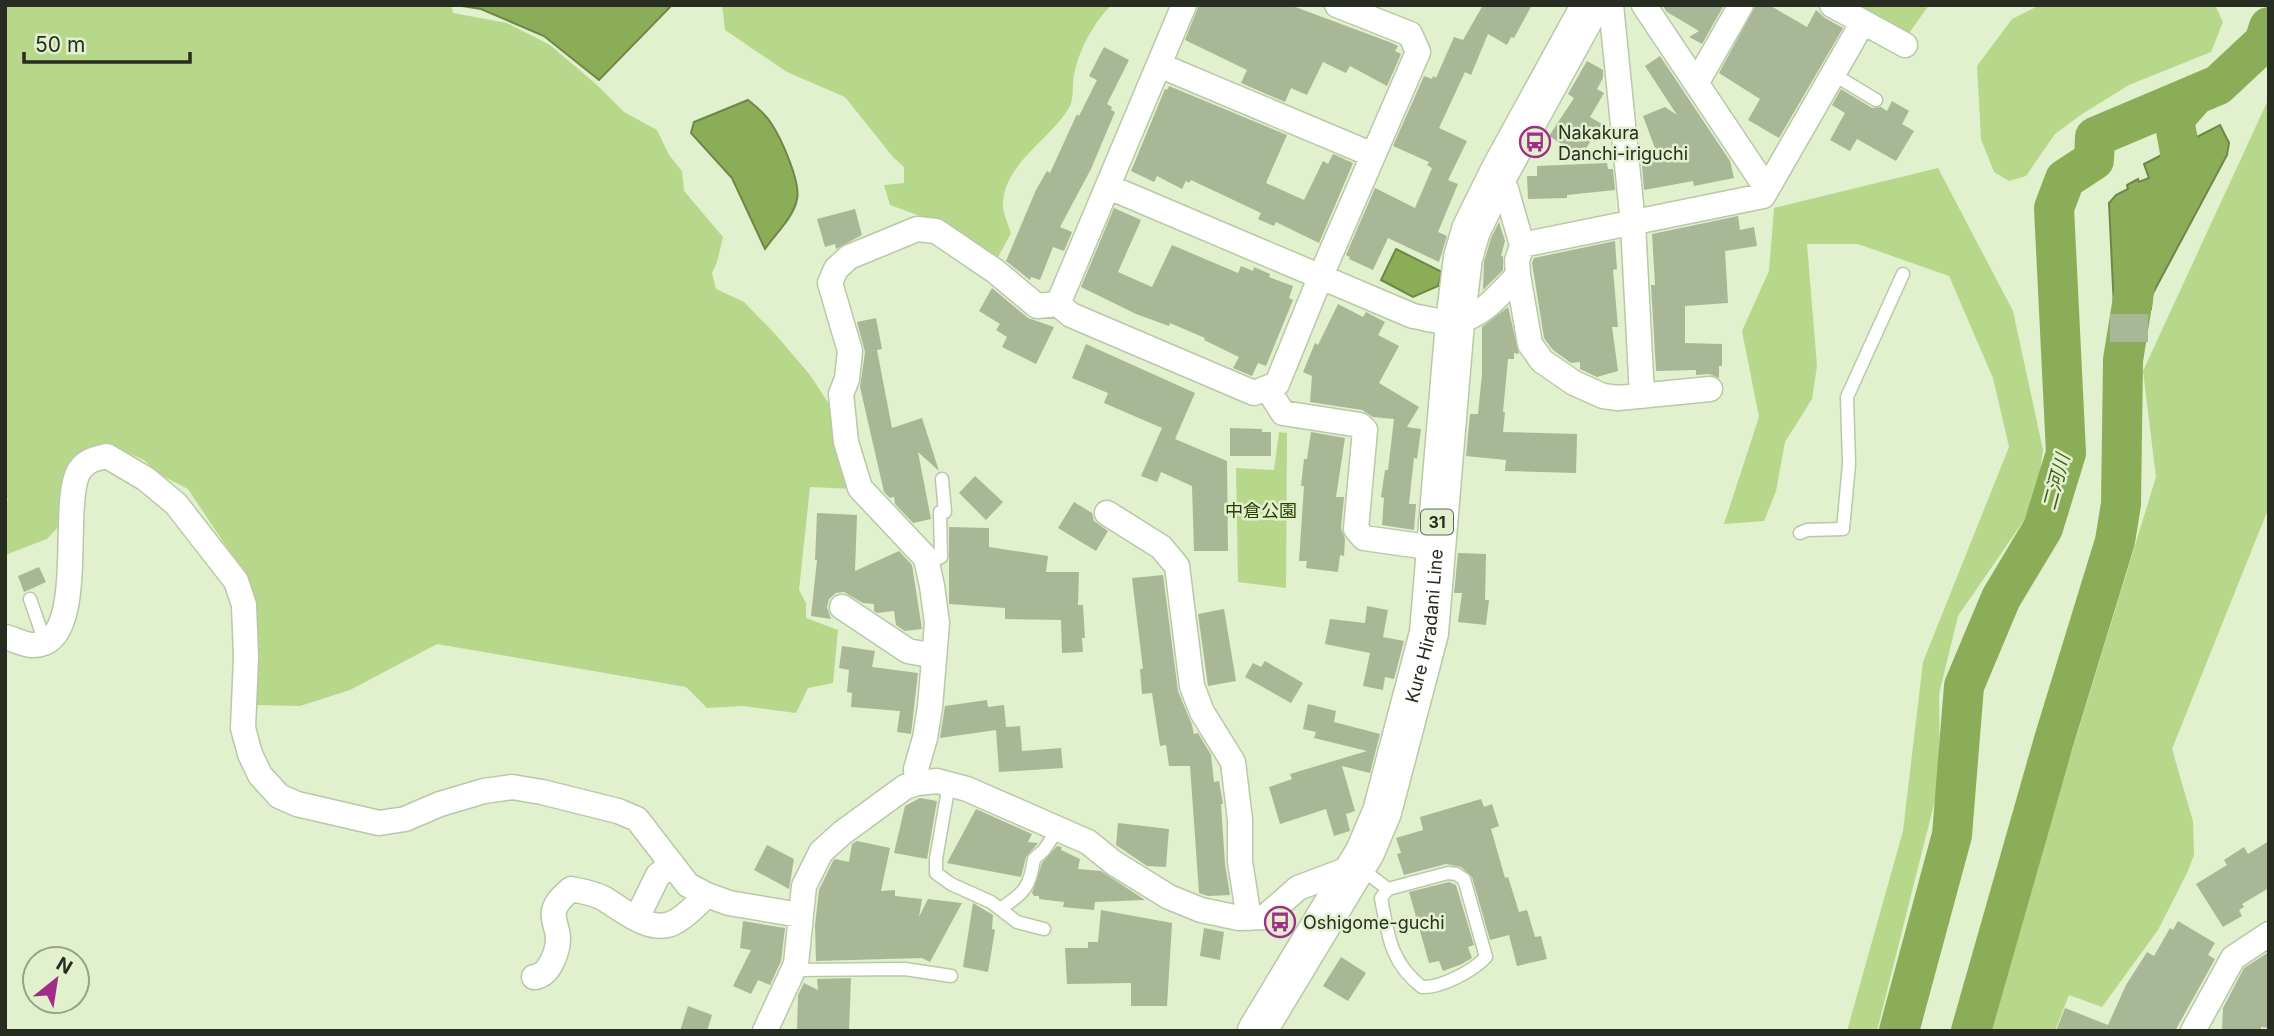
<svg xmlns="http://www.w3.org/2000/svg" width="2274" height="1036" viewBox="0 0 2274 1036" font-family="Inter,'Noto Sans JP',sans-serif">
  <style>
    .green { fill: #b7d78b }
    .water { fill: #8cad57; stroke: #6e8746; stroke-width: 2 }
    .lines { fill: none; stroke-linecap: round; stroke-linejoin: round }
    .river { stroke: #8cad57; stroke-width: 40 }
    .building { fill: #a8b795 }
    .lane-casing { stroke: #b9c8a6; stroke-width: 15 }
    .street-casing { stroke: #b9c8a6; stroke-width: 27 }
    .primary-casing { stroke: #b9c8a6; stroke-width: 41 }
    .lane { stroke: #fff; stroke-width: 12 }
    .street { stroke: #fff; stroke-width: 24 }
    .primary { stroke: #fff; stroke-width: 38 }
    .labels { text-anchor: middle; dominant-baseline: central; stroke-width: 5; stroke-linejoin: round; paint-order: stroke }
    .shield { fill: #e1f0cd; stroke: #5f6854; stroke-width: 2 }
    .shield-label { font-size: 16px; font-weight: bold; fill: #272d20 }
    .poi-label { font-size: 18px; fill: #272d20; stroke: #e1f0cd; text-anchor: start }
    .park-label { font-size: 18px; fill: #2b3f00; stroke: #e1f0cd }
    .street-label { font-size: 18px; fill: #272d20; stroke: #e1f0cd }
    .water-label { font-size: 19px; font-style: italic; fill: #465c20; stroke: #e1f0cd }
  </style>
  <rect width="100%" height="100%" fill="#e1f0cd"/>
  <path class="green" d="M5 5H451L453 13 507 23 550 45 597 85 624 112 657 130 669 155 682 171 684 191 723 237 717 262 712 273 716 289 744 302 776 335 810 375 831 407 853 489 810 487 799 590 806 603V618L838 630 833 683 808 688 796 713 743 706 707 708 686 687 437 644 350 690 300 706 253 705 255 605 228 549 188 489 159 474 144 460 124 451 98 444 75 462 59 526 47 539 5 555V505L8 499 5 495Z
    M722 5H1111C1093 24 1079 49 1074 75 1072 85 1074 98 1070 106 1052 139 1001 165 1003 207 1004 215 1008 225 1011 233L996 261 926 218 890 205 884 185 904 183V167L893 157 845 97 787 72 725 30Z
    M1845 5H1929L1905 39Z
    M2040 5H2215L2223 22 2211 52 2129 85 2082 114 2055 134 2026 176 2009 181 1994 172 1981 139 1977 66 2012 19Z
    M2269 98V507L2172 749 2193 821 2194 855 2187 873 2158 930 2102 1007 2069 995 2055 1031H1986L2156 477 2143 371Z
    M1938 168 2013 311 2043 450 2036 503 1958 616 1939 694 1940 780 1877 1031H1847L1903 831 1923 662 2009 447 1993 378 1949 276 1858 244H1807L1817 366 1812 399 1785 442 1776 491 1764 521 1724 524 1759 417 1742 331 1769 271 1774 208Z
    M1279 432 1287 433 1286 588 1238 582 1236 468 1274 470Z"/>
  <path class="water" d="M456 5H672L599 80 544 36 481 9Z
    M748 100C757 107 765 114 771 123 781 138 801 182 797 199 794 217 775 234 765 249L732 178 691 133 694 122Z
    M2220 125 2229 143 2227 155 2152 295 2151 309 2114 308 2109 203 2116 195 2128 189 2127 185 2138 179 2139 182 2149 178 2144 164Z
    M1396 249 1442 272 1438 286 1413 297 1381 280Z"/>
  <g class="lines">
    <path class="river" d="M2169 196 2183 169 2174 119 2196 94
      M1899 1031 1952 835 1964 686 2001 598 2043 528 2066 453 2054 208 2065 179 2094 160 2095 137 2218 85 2264 42 2269 27
      M1971 1031 2054 740 2115 541 2121 504 2123 360 2140 255"/>
  </g>
  <path class="building" d="M1199 5H1290L1392 43 1398 46 1395 51 1401 54 1387 86 1350 66 1346 73 1323 62 1307 95 1291 88 1285 102 1241 83 1247 70 1185 40Z
    M1483 5H1532L1514 38 1511 37 1507 45 1488 34 1471 75 1465 72 1439 128 1467 141 1448 180 1458 184 1438 232 1447 236 1439 262 1388 238 1373 270 1349 259 1350 257 1346 255 1375 188 1415 208 1432 168 1427 165 1429 162 1393 146 1424 76 1432 79 1433 76 1436 78 1454 37 1463 40Z
    M1662 5H1724L1702 44 1689 37 1699 31 1667 12Z
    M1756 5H1769L1807 27 1816 10 1825 18 1843 28 1779 138 1748 120 1760 99 1719 73Z
    M1104 47 1129 60 1107 104 1112 107 1111 110 1115 112 1091 169 1060 227 1072 232 1064 251 1053 247 1040 280 1031 277 1030 280 1006 261 1036 190 1047 171 1050 173 1077 114 1079 116 1097 80 1089 76Z
    M1660 56 1730 161 1734 178 1694 186 1693 181 1644 190 1642 165 1659 159 1643 116 1665 107 1677 115 1645 66Z
    M1587 61 1603 70V78L1597 89 1604 93 1590 117 1602 124 1581 156 1549 136 1574 98 1568 94Z
    M1169 86 1287 135 1266 183 1304 200 1323 161 1328 164 1333 154 1353 163 1319 243 1276 222 1274 226 1258 219 1261 213 1191 180 1189 183 1186 181 1182 189 1157 176 1154 182 1131 171 1165 89 1167 90Z
    M1841 89 1872 108 1881 107 1887 111 1892 101 1909 111 1902 124 1914 131 1896 161 1857 139 1850 151 1830 140 1845 113 1832 105Z
    M1607 163 1608 169H1613L1615 190 1567 195V198L1528 199 1527 176H1537V166Z
    M1114 208 1141 220 1118 272 1152 287 1172 245 1238 273 1241 266 1253 271 1254 267 1270 274 1269 277 1293 286 1289 298 1293 300 1266 366 1258 363 1252 376 1233 368 1239 357 1204 340 1205 338 1170 323 1169 326 1136 314 1081 287Z
    M855 209 862 235 836 249 835 244 825 247 817 219Z
    M1738 216 1740 230 1754 227 1757 246 1725 251 1728 303 1685 306V343L1722 344V366H1719V378L1709 374 1696 375V370L1656 371 1651 285H1655L1652 234Z
    M1499 222 1505 241 1501 256H1503V270L1483 290 1484 262 1491 238Z
    M1615 241 1617 269 1613 270 1618 327H1612L1618 371 1597 377 1580 369V362L1571 363 1553 350 1544 338 1532 263 1534 258Z
    M992 288 1028 318 1054 327 1036 364 1002 347 1007 337 996 330 1000 324 979 311Z
    M1338 304 1363 317 1366 312 1385 322 1378 335 1399 346 1379 383 1419 407 1407 427 1421 429 1417 459 1414 458 1409 504H1416L1414 530 1382 525 1384 498 1381 497 1385 470H1388L1394 419 1373 417 1362 410 1310 402 1312 376 1303 372 1315 343 1318 345Z
    M1508 307 1519 354 1514 353V359H1508L1503 412H1505L1503 432 1577 434 1576 473 1505 471 1506 460 1466 456 1470 414H1478L1482 374V327Z
    M2110 314H2148V342H2110Z
    M876 318 882 349 877 350 892 428 922 418 939 471 918 452 931 519 913 523 895 504 894 497 890 498 884 492 860 387 865 352 857 322Z
    M1086 344 1195 393 1175 439 1227 461 1228 551H1194L1192 486 1161 472 1157 482 1141 476 1162 428 1104 403 1108 393 1072 378Z
    M1230 428 1262 429V432H1271V456H1230Z
    M1311 432 1345 438 1336 497H1344L1341 528 1345 539 1344 556 1340 555 1338 572 1306 568 1307 561H1299L1304 486H1301L1304 459H1307Z
    M975 476 1003 502 986 520 959 493Z
    M1074 502 1092 513 1094 521 1108 531 1096 551 1058 528Z
    M817 513 857 515 855 571 899 551 912 565 922 629 905 631 896 625 894 611 877 613 874 611V604L863 603 844 592 836 593 829 599 827 607 831 619 811 616 817 560H815Z
    M949 527 989 528V547L1048 556 1046 572H1079L1078 605H1083L1085 638H1082L1083 652 1062 653 1061 620 1005 619V608L949 604Z
    M1458 553 1486 554 1485 600H1489L1486 625 1458 622 1462 593H1454Z
    M39 567 46 582 24 592 18 576Z
    M1163 575 1178 691 1192 725 1194 734 1198 733 1211 755 1214 782 1219 781 1223 804H1221L1225 864 1230 895 1208 896 1199 893 1190 766H1169L1166 745 1160 746 1152 693 1142 694 1140 669H1143L1132 578Z
    M1367 606 1388 610 1383 637 1404 641 1394 679 1385 677 1383 690 1363 686 1370 653 1325 644 1330 619 1365 623Z
    M1224 609 1236 681 1208 686 1198 614Z
    M842 646 875 651 872 667 918 673 911 734 897 732 900 711 851 707 852 693 847 692 849 670 839 668Z
    M1265 661 1303 683 1291 703 1245 677 1253 663 1261 667Z
    M987 700 988 707 1004 705 1006 727 1020 726 1022 751 1061 748 1063 768 999 772 996 730 940 738 945 706Z
    M1308 704 1336 711 1334 722 1380 734 1370 773 1342 766 1355 811 1346 814 1350 831 1334 836 1326 809 1280 824 1269 787 1292 779 1290 774 1367 751 1314 738 1316 732 1303 729Z
    M920 798 937 801 927 859 894 853 905 806Z
    M1481 799 1484 807 1492 804 1499 826 1491 829 1505 878 1508 877 1519 912 1527 910 1535 937 1541 936 1547 959 1517 966 1509 935 1490 940 1472 877 1461 867 1446 864 1404 875 1397 854 1401 853 1396 838 1423 830 1420 817Z
    M976 809 1032 834 1028 842 1038 843 1026 857 1021 877 947 863Z
    M1118 823 1169 829 1166 867 1147 866 1116 845Z
    M857 841 890 848 881 891 895 890V896L922 899 919 917 928 899 962 903 930 962 922 958 816 961 815 925 819 890 833 861 835 859 849 862 852 844Z
    M2269 841V888L2242 904 2244 907 2239 910 2242 916 2223 927 2196 884 2227 865 2224 860 2244 847 2248 854Z
    M767 845 794 859 789 889 754 870Z
    M1057 846 1062 847 1061 850 1080 859 1078 869 1101 871 1145 900 1095 902 1094 910 1063 907 1064 902 1039 899V896H1034L1032 893 1042 863Z
    M1449 882 1456 885 1474 945 1468 947 1472 958 1462 964 1443 971 1439 961 1429 963 1409 892Z
    M973 903 993 915 992 929 995 930 988 972 963 967Z
    M1101 910 1172 923 1167 1006H1131V983L1067 984 1065 948H1088V942H1098Z
    M743 921 785 928 781 961 770 985 758 980 751 994 733 986 751 950 740 948Z
    M2178 921 2215 943 2208 955 2215 959 2175 1031H2056L2065 1008 2108 1025 2126 985 2147 952 2154 956 2170 928 2173 930Z
    M1204 928 1224 932 1220 960 1200 956Z
    M2269 952V1028L2261 1027V1031L2222 1030 2223 1008 2244 968Z
    M1341 957 1366 973 1348 1001 1323 986Z
    M851 978 849 1031H797L798 995 804 983 818 990 817 979Z
    M688 1006 712 1015 707 1031H680Z"/>
  <g class="lines">
    <g class="lane-casing">
      <path id="lane" d="M1833 74 1876 100
        M1800 533 1807 530 1843 529 1849 464 1847 397 1903 274
        M927 563 941 557 940 512H945L942 479
        M30 599 45 642
        M949 784 936 859V873L951 884 991 902 1017 922 1044 929
        M1360 868 1388 889 1381 898C1388 934 1390 963 1422 987 1441 988 1473 971 1486 957L1464 879 1456 874 1448 873 1388 889
        M1001 908C1025 893 1030 886 1034 859L1044 850 1058 829
        M793 970 905 969 951 976"/>
    </g>
    <g class="street-casing">
      <path id="street" d="M1611 5 1633 224 1642 396
        M1644 5 1767 189
        M1832 5 1905 45
        M1159 65 1373 155
        M1697 82 1741 5
        M1497 177 1506 189 1522 245 1517 261 1518 275 1530 344 1542 361 1574 383 1603 396 1618 398 1710 389
        M1109 187 1413 316C1426 318 1444 324 1457 321 1482 317 1502 292 1518 275
        M1522 245 1763 196 1863 22
        M1058 304 1184 5
        M1267 388 1283 413 1360 425 1365 430 1356 529 1364 538 1435 548
        M1107 513 1161 547 1177 566 1192 686 1202 712 1233 762 1240 820V862L1249 918
        M842 607 908 651 934 656
        M5 637C13 639 23 644 31 645 90 649 59 506 79 471 86 460 95 459 107 456L146 479 176 504 236 581 244 605 246 657 243 728 250 754 260 775 279 796 297 804 379 823 405 819 440 804 484 791 512 787 542 792 618 811 637 819 688 885 707 895 729 903 800 915
        M917 783 916 769 925 738 930 707 937 623 932 586 926 558 860 488 846 442 841 394 847 379 850 351 830 283 836 269 849 257 917 229 936 231 995 271 1037 306 1058 304 1071 315 1254 393 1277 384 1320 278 1418 52 1410 34 1337 5
        M637 918 658 875 672 864
        M534 977C549 976 558 952 558 938 558 929 552 920 554 911 556 902 564 895 571 889 581 891 593 893 603 898 622 909 649 934 673 923 686 917 697 904 707 895
        M765 1031 796 964 804 886 821 852 842 833 905 787 917 783 937 781 967 789 1088 842 1114 863 1169 897 1201 910 1239 918 1265 917 1298 888 1356 866
        M2193 1031 2233 958 2269 934"/>
    </g>
    <g class="primary-casing">
      <g id="primary">
        <path id="s1" d="M1257 1031 1365 852 1382 812 1429 633 1455 322 1463 258 1471 230 1500 171 1591 5"/>
      </g>
    </g>
    <use href="#lane" class="lane"/>
    <use href="#street" class="street"/>
    <use href="#primary" class="primary"/>
  </g>
  <defs>
    <g id="bus-ring" transform="scale(1.575)"><circle r="9.5" fill="#e1f0cd" stroke="#a02d89" stroke-width="1.5"/><path d="M-5-6H5V4H4V6H2V4H-2V6H-4V4H-5ZM-3.5-4V0h7V-4ZM-3.5 1.2v1.5H-2V1.2ZM2 1.2v1.5H3.5V1.2Z" fill="#a02d89"/></g>
  </defs>
  <g fill-rule="evenodd">
    <use href="#bus-ring" x="1535" y="142"/>
    <use href="#bus-ring" x="1280" y="922"/>
  </g>
  <g class="labels">
    <rect class="shield" x="1421" y="509.5" width="32" height="25" rx="5"/>
    <g class="shield-label">
      <text x="1437" y="522">31</text>
    </g>
    <g class="poi-label">
      <text x="1558" y="132">Nakakura<tspan x="1558" dy="21">Danchi-iriguchi</tspan></text>
      <text x="1303" y="922">Oshigome-guchi</text>
    </g>
    <g class="park-label">
      <text x="1261" y="510">中倉公園</text>
    </g>
    <g class="street-label">
      <text stroke="none"><textPath href="#s1" startOffset="444">Kure Hiradani Line</textPath></text>
    </g>
    <g class="water-label">
      <text transform="translate(2056 482) rotate(-75)">二河川</text>
    </g>
  </g>
  <rect width="2274" height="1036" fill="none" stroke="#272d20" stroke-width="14"/>
  <g transform="translate(56 980) rotate(30)"><circle r="33" fill="#e1f0cd" stroke="#97a288" stroke-width="2"/>
  <path d="M0-5L12 26L0 18L-12 26Z" fill="#a02d89"/>
  <text y="-10" font-size="19" font-weight="bold" text-anchor="middle" fill="#272d20">N</text>
  </g>
  <path d="M24 52v10h166v-10" fill="none" stroke="#272d20" stroke-width="3.5"/>
  <text x="35" y="52" font-size="21" fill="#272d20" stroke="#e1f0cd" stroke-width="5" paint-order="stroke">50 m</text>
</svg>
